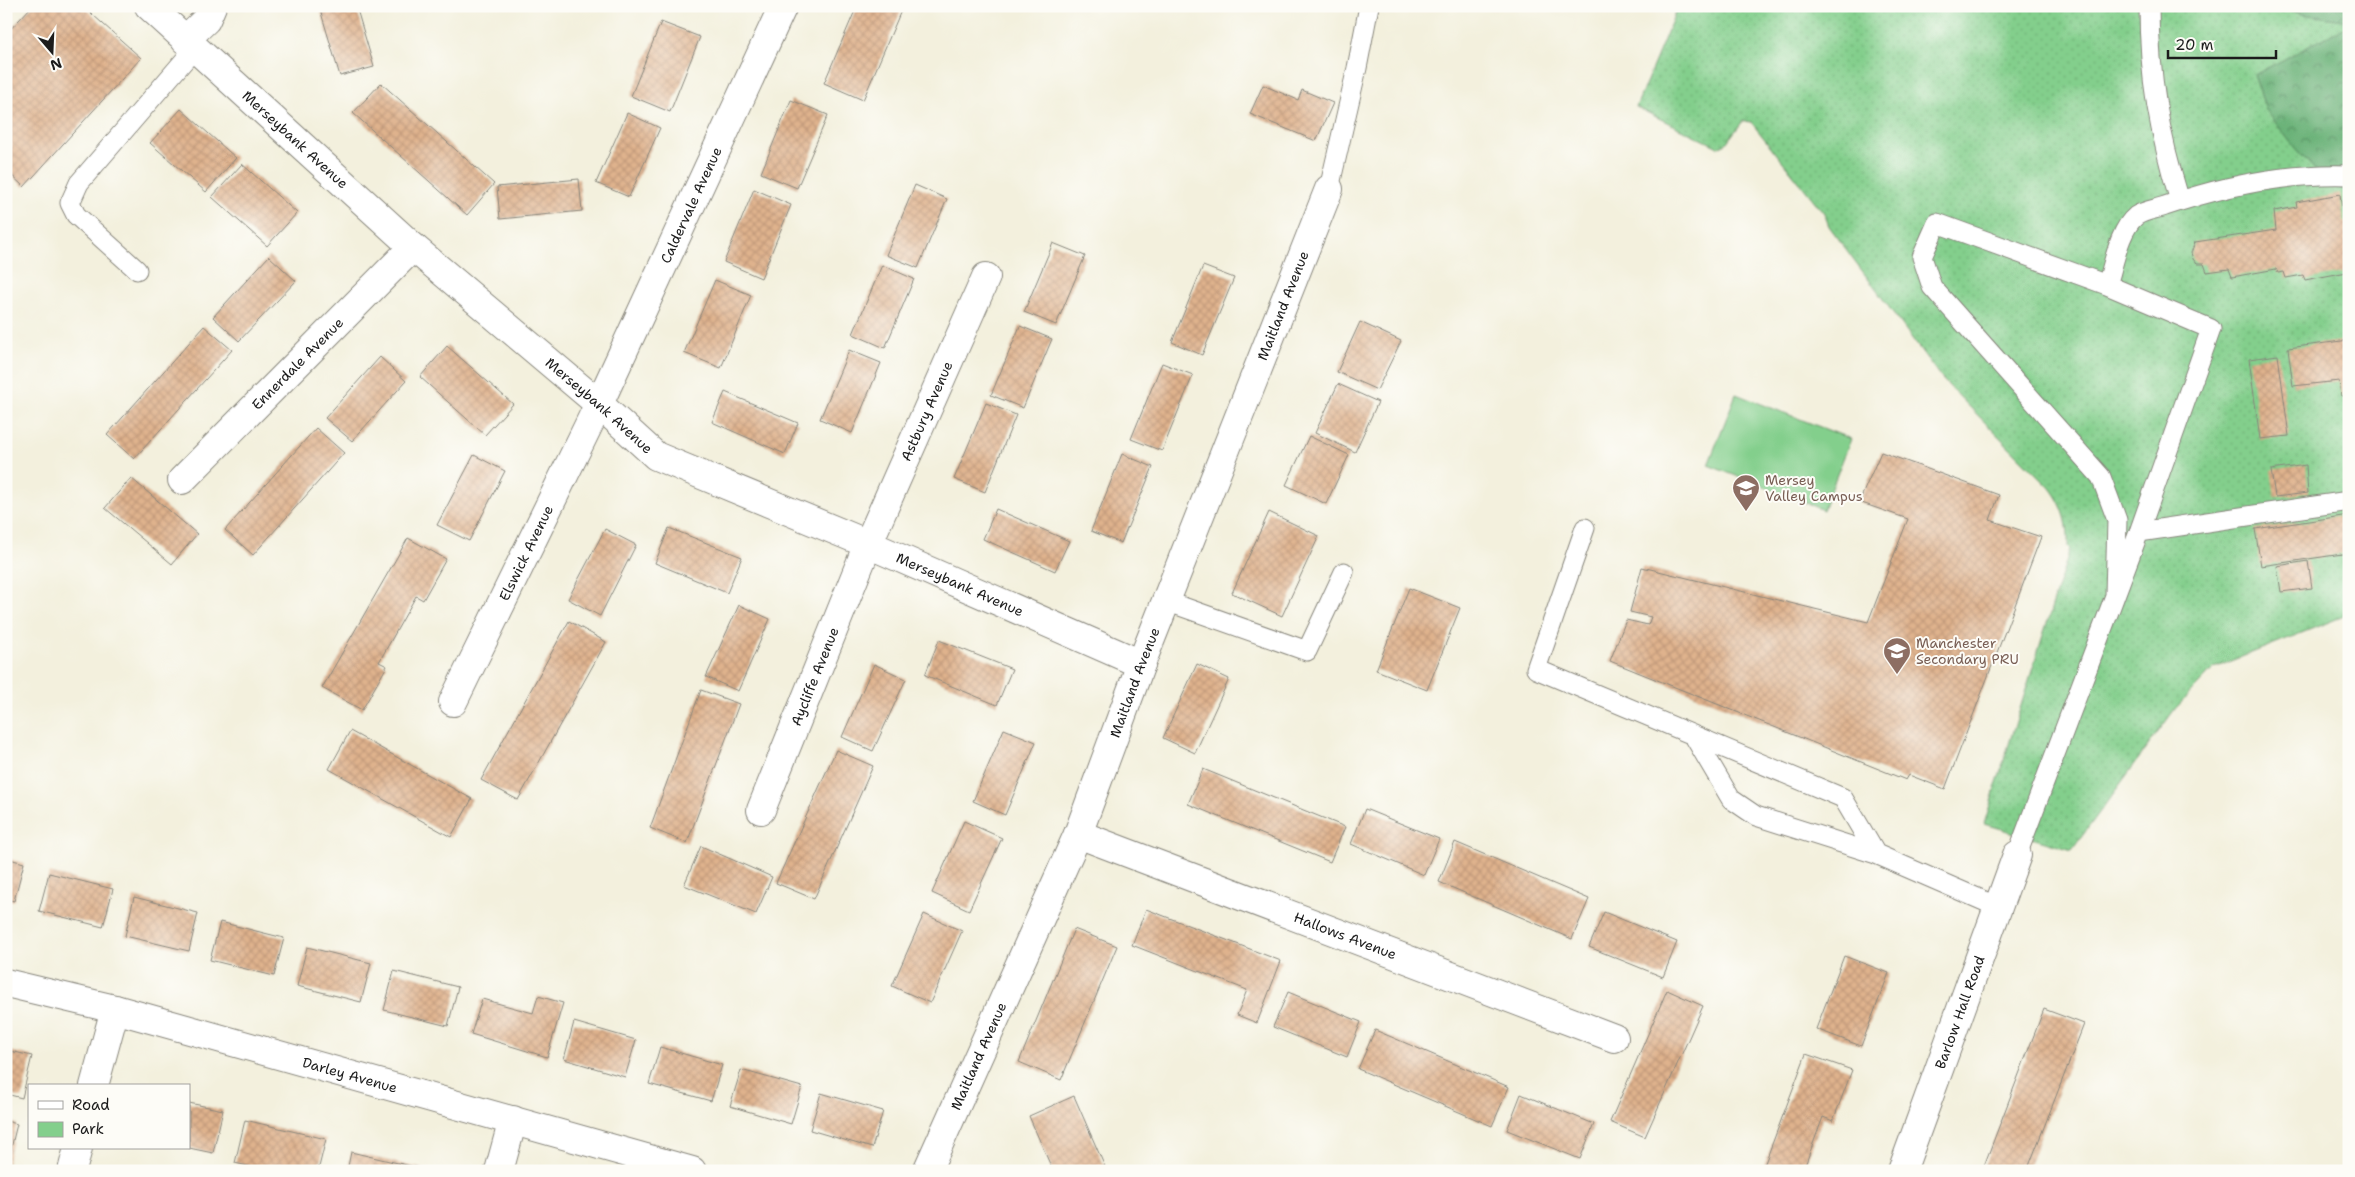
<svg xmlns="http://www.w3.org/2000/svg" width="2355" height="1177" viewBox="0 0 2355 1177" font-family="'Shantell Sans',sans-serif">
  <style>
    .grass { fill: url(#grass-dots); stroke: #507654 }
    .forest { fill: url(#forest-crowns); stroke: #43674a }
    .park { fill: #83cf8c; stroke: #507654 }
    .building { fill: url(#building-cross-hatch) }
    .lines { fill: none; stroke-linecap: round; stroke-linejoin: round }
    .lane-casing { stroke: #88867c; stroke-width: 21 }
    .street-casing { stroke: #88867c; stroke-width: 30 }
    .lane { stroke: #fff; stroke-width: 19 }
    .street { stroke: #fff; stroke-width: 28 }
    .labels { text-anchor: middle; dominant-baseline: central; stroke-width: 4; stroke-linejoin: round; paint-order: stroke }
    .street-label { font-size: 14px; fill: #1c1c1c; stroke: #fdfcf7 }
    .education-label { font-size: 14px; fill: #785e54; stroke: #fdfcf7; text-anchor: start }
  </style>
  <defs>
    <pattern id="grass-dots" width="8" height="8" patternUnits="userSpaceOnUse" patternTransform="scale(1.25)"><rect width="8" height="8" fill="#83cf8c"/><path d="M2 2h.1M6 6h.1" fill="none" stroke="#71b178" stroke-width="1.8" stroke-linecap="round"/></pattern>
    <pattern id="forest-crowns" width="20" height="18" patternUnits="userSpaceOnUse" patternTransform="scale(1.25)"><rect width="20" height="18" fill="#6ab278"/><path d="M2 6a3 3 0 1 1 6 0M12 15a3 3 0 1 1 6 0" fill="none" stroke="#569062"/></pattern>
    <pattern id="building-cross-hatch" width="8" height="8" patternUnits="userSpaceOnUse" patternTransform="scale(1.25)"><rect width="8" height="8" fill="#dfb28d"/><path d="M0 0l8 8M0 8l8-8" fill="none" stroke="#bf9879"/></pattern>
  </defs>
  <rect width="100%" height="100%" fill="#fdfcf7"/>
  <filter id="ink" filterUnits="userSpaceOnUse"><feTurbulence type="fractalNoise" baseFrequency=".02" numOctaves="2"/><feDisplacementMap in="SourceGraphic" scale="10" xChannelSelector="R" yChannelSelector="G"/><feConvolveMatrix kernelMatrix="1 2 1 2 8 2 1 2 1" color-interpolation-filters="sRGB"/></filter>
  <filter id="wash" filterUnits="userSpaceOnUse"><feTurbulence type="fractalNoise" baseFrequency=".0096" numOctaves="4" result="noise"/><feDisplacementMap in="SourceGraphic" scale="20" xChannelSelector="R" yChannelSelector="G"/><feGaussianBlur stdDeviation="1.12" result="paint"/><feColorMatrix in="noise" values="0 0 0 0 0 0 0 0 0 0 0 0 0 0 0 0 0 1.4 0 .05"/><feComposite in="paint" operator="in"/></filter>
  <g filter="url(#wash)">
    <rect width="100%" height="100%" fill="#f3f0dd"/>
    <path class="grass" d="M1678 6H2349V614L2214 668 2175 709 2072 850 1984 824 2070 549 2068 547C2069 525 2064 506 2050 488L1942 379 1829 226 1824 213 1751 122 1743 121 1726 143 1718 147 1636 107Z"/>
    <path class="forest" d="M2273 6H2349V21L2302 14Z
      M2349 25V191L2328 184 2294 147 2266 110 2254 75Z"/>
    <path class="park" d="M1736 394 1851 439 1823 510 1708 465Z"/>
    <g id="blocks">
      <path class="building" d="M32 6H83L141 58 24 187 6 170V34Z
        M319 6H356L374 67 340 76Z
        M857 6H903L863 100 824 83Z
        M661 22 700 37 670 112 631 96Z
        M381 83 494 184 467 215 353 113Z
        M1263 85 1298 100 1302 90 1333 103 1316 141 1250 114Z
        M791 100 828 115 797 188 761 173Z
        M181 109 236 158 206 192 150 143Z
        M627 113 660 128 629 197 596 183Z
        M242 164 297 213 267 246 212 197Z
        M579 179 582 211 500 219 497 187Z
        M915 185 947 199 918 268 886 255Z
        M754 189 791 205 761 278 724 262Z
        M2340 194 2344 221H2346L2349 209V259H2345L2347 272 2305 280 2303 275 2286 278 2284 272 2278 273 2276 269 2232 277 2229 269 2207 272 2204 264H2197L2193 259 2191 253 2195 242 2276 230 2274 211 2297 207 2296 202Z
        M1053 243 1085 256 1056 325 1024 312Z
        M269 256 296 281 239 341 213 317Z
        M882 265 914 279 885 348 853 334Z
        M1203 266 1234 278 1202 355 1172 342Z
        M715 280 751 295 721 368 684 353Z
        M1360 322 1401 341 1377 390 1337 372Z
        M204 326 232 350 134 459 107 435Z
        M1020 326 1052 339 1023 408 991 395Z
        M2349 340V395L2341 396 2339 381 2293 386 2288 348Z
        M447 346 513 404 485 435 420 377Z
        M849 350 881 363 852 433 820 419Z
        M2278 355 2289 436 2260 439 2249 359Z
        M380 357 406 381 352 441 325 418Z
        M1162 363 1193 375 1162 451 1131 439Z
        M1338 384 1378 402 1355 452 1315 433Z
        M725 392 798 423 785 454 712 422Z
        M986 403 1016 415 985 492 954 479Z
        M316 428 344 453 253 555 225 530Z
        M1309 436 1349 455 1326 504 1286 485Z
        M1881 452 1999 495 1990 520 2041 537 1945 789 1909 775 1906 780 1610 661 1626 620 1648 625 1651 617 1630 612 1642 567 1868 622 1908 519 1859 502Z
        M1122 454 1153 467 1121 543 1091 531Z
        M474 455 505 471 469 541 437 525Z
        M2306 465 2308 493 2275 497 2271 470Z
        M131 478 197 534 172 564 105 508Z
        M996 509 1069 541 1055 571 983 539Z
        M1269 512 1319 536 1282 616 1232 593Z
        M2349 515V553L2261 566 2255 529Z
        M669 528 742 557 727 593 655 563Z
        M605 529 636 545 600 616 568 599Z
        M408 538 446 559 423 600 416 596 379 662 387 666 362 710 322 688Z
        M2308 561 2312 588 2281 592 2277 566Z
        M1409 588 1460 608 1427 690 1376 670Z
        M739 605 770 619 738 691 706 677Z
        M569 621 606 642 518 800 481 780Z
        M939 640 1012 669 997 705 925 675Z
        M874 664 906 679 873 751 842 737Z
        M1197 664 1229 679 1195 753 1163 738Z
        M701 690 739 704 687 843 650 828Z
        M1004 729 1036 742 1005 815 973 801Z
        M350 731 472 799 451 837 329 769Z
        M836 750 873 766 814 899 776 883Z
        M1203 769 1345 827 1330 862 1188 804Z
        M1365 809 1439 839 1424 875 1351 844Z
        M964 821 1002 838 969 910 932 893Z
        M1455 842 1589 899 1572 939 1439 882Z
        M701 846 772 877 756 914 684 885Z
        M6 858 24 863 14 901 6 899Z
        M49 873 113 889 103 927 39 911Z
        M134 897 198 913 189 951 125 936Z
        M1146 909 1281 961 1257 1023 1237 1015 1247 990 1132 945Z
        M1604 912 1677 942 1663 977 1589 947Z
        M924 914 962 931 930 1003 892 986Z
        M220 922 284 938 274 976 210 960Z
        M1074 929 1117 946 1061 1080 1019 1062Z
        M307 947 371 963 361 1002 297 986Z
        M1844 956 1889 973 1861 1046 1816 1029Z
        M394 971 458 987 448 1026 384 1010Z
        M1667 990 1703 1006 1645 1137 1610 1122Z
        M1288 992 1361 1022 1347 1057 1273 1027Z
        M538 996 563 1003 547 1057 471 1034 482 999 533 1013Z
        M2044 1009 2084 1024 2027 1171H1982Z
        M574 1022 636 1040 625 1077 564 1059Z
        M1375 1030 1509 1087 1492 1126 1358 1069Z
        M660 1047 722 1065 711 1101 649 1084Z
        M6 1050 32 1056 22 1098 6 1094Z
        M1806 1054 1852 1070 1833 1121 1823 1117 1803 1171H1762Z
        M741 1070 802 1087 791 1124 730 1106Z
        M821 1093 883 1111 872 1148 810 1130Z
        M1521 1094 1594 1124 1580 1159 1507 1130Z
        M1074 1096 1105 1167 1096 1171H1053L1029 1116Z
        M189 1103 223 1110 213 1153 189 1148Z
        M245 1120 326 1139 318 1171H269L235 1163Z
        M6 1121 17 1124 7 1165H6Z
        M351 1152 428 1170V1171H347Z"/>
    </g>
  </g>
  <g filter="url(#ink)">
    <use href="#blocks" fill-opacity="0" stroke="#88867c" stroke-width="1"/>
    <g class="lines">
      <g class="lane-casing">
        <path id="lane" d="M2149 6C2149 77 2159 133 2180 201
          M1329 189 1357 68 1369 6
          M137 270 76 215 70 203 79 183 195 48
          M2107 285C2114 264 2119 230 2136 216 2143 211 2157 209 2165 206 2223 186 2287 173 2349 175
          M1585 528 1536 669 1843 798 1876 854 1998 907
          M2139 532 2349 501
          M1166 601 1307 651 1344 572
          M1695 738 1731 799 1756 816 1876 854
          M2017 855 2139 532 2211 329 2107 285 1937 223 1922 257 1932 287 2101 477 2117 520 2115 595"/>
      </g>
      <g class="street-casing">
        <g id="street">
          <path id="s1" d="M149 6 413 247 599 404 656 456 868 544 1141 664"/>
          <path d="M185 40 206 20 212 6"/>
          <path id="s2" d="M182 480 413 247"/>
          <path id="s3" d="M453 702 599 404 783 6"/>
          <path id="s4" d="M761 810 868 544 986 277"/>
          <path id="s5" d="M1078 834 1614 1038"/>
          <path id="s6" d="M6 983 115 1009 692 1171"/>
          <path d="M94 1086 115 1009"/>
          <path d="M72 1171 78 1148"/>
          <path d="M499 1171 513 1120"/>
          <path id="s7" d="M927 1171 1078 834 1141 664 1329 189"/>
          <path id="s8" d="M1902 1171 2017 855"/>
        </g>
      </g>
      <use href="#lane" class="lane"/>
      <use href="#street" class="street"/>
    </g>
  </g>
  <defs>
    <g id="school-pin" transform="scale(1.4375)"><path d="M0 17L-7.5 6A9.5 9.5 0 1 1 7.5 6Z" fill="#8d6e63" stroke="#fdfcf7"/><path d="M0-5L7-2L0 1L-7-2ZM-4 1L0 2.5L4 1V4Q0 6-4 4Z" fill="#fff"/></g>
  </defs>
  <g fill-rule="evenodd">
    <use href="#school-pin" x="1746" y="488"/>
    <use href="#school-pin" x="1897" y="651"/>
  </g>
  <g class="labels">
    <g class="street-label">
      <text stroke="none"><textPath href="#s1" startOffset="198">Merseybank Avenue</textPath></text>
      <text stroke="none"><textPath href="#s3" startOffset="551">Caldervale Avenue</textPath></text>
      <text stroke="none"><textPath href="#s7" startOffset="936">Maitland Avenue</textPath></text>
      <text stroke="none"><textPath href="#s2" startOffset="164">Ennerdale Avenue</textPath></text>
      <text stroke="none"><textPath href="#s1" startOffset="602">Merseybank Avenue</textPath></text>
      <text stroke="none"><textPath href="#s4" startOffset="432">Astbury Avenue</textPath></text>
      <text stroke="none"><textPath href="#s3" startOffset="166">Elswick Avenue</textPath></text>
      <text stroke="none"><textPath href="#s1" startOffset="1008">Merseybank Avenue</textPath></text>
      <text stroke="none"><textPath href="#s4" startOffset="144">Aycliffe Avenue</textPath></text>
      <text stroke="none"><textPath href="#s7" startOffset="531">Maitland Avenue</textPath></text>
      <text stroke="none"><textPath href="#s5" startOffset="286">Hallows Avenue</textPath></text>
      <text stroke="none"><textPath href="#s8" startOffset="169">Barlow Hall Road</textPath></text>
      <text stroke="none"><textPath href="#s7" startOffset="126">Maitland Avenue</textPath></text>
      <text stroke="none"><textPath href="#s6" startOffset="356">Darley Avenue</textPath></text>
    </g>
    <g class="education-label">
      <text x="1765" y="480">Mersey<tspan x="1765" dy="16">Valley Campus</tspan></text>
      <text x="1916" y="643">Manchester<tspan x="1916" dy="16">Secondary PRU</tspan></text>
    </g>
  </g>
  <rect width="2355" height="1177" fill="none" stroke="#fdfcf7" stroke-width="25"/>
  <rect x="28" y="1084" width="162" height="65" fill="#fdfcf7" stroke="#a3a29f"/>
  <rect x="38" y="1101" width="25" height="8" fill="#ffffff" stroke="#a3a29f"/>
  <text x="72" y="1110" font-size="15" fill="#1c1c1c">Road</text>
  <rect x="38" y="1122" width="25" height="15" fill="#83cf8c" stroke="#a3a29f"/>
  <text x="72" y="1134" font-size="15" fill="#1c1c1c">Park</text>
  <g transform="translate(52 52) rotate(161)" stroke="#fdfcf7" stroke-width="4" paint-order="stroke">
  <path d="M0-4L9 19L0 12L-9 19Z" fill="#1c1c1c"/>
  <text y="-8" font-size="14" font-weight="bold" text-anchor="middle" fill="#1c1c1c">N</text>
  </g>
  <path d="M2168 50v8h108v-8" fill="none" stroke="#1c1c1c" stroke-width="2.5"/>
  <text x="2175" y="50" font-size="15" fill="#1c1c1c" stroke="#fdfcf7" stroke-width="4" paint-order="stroke">20 m</text>
</svg>
